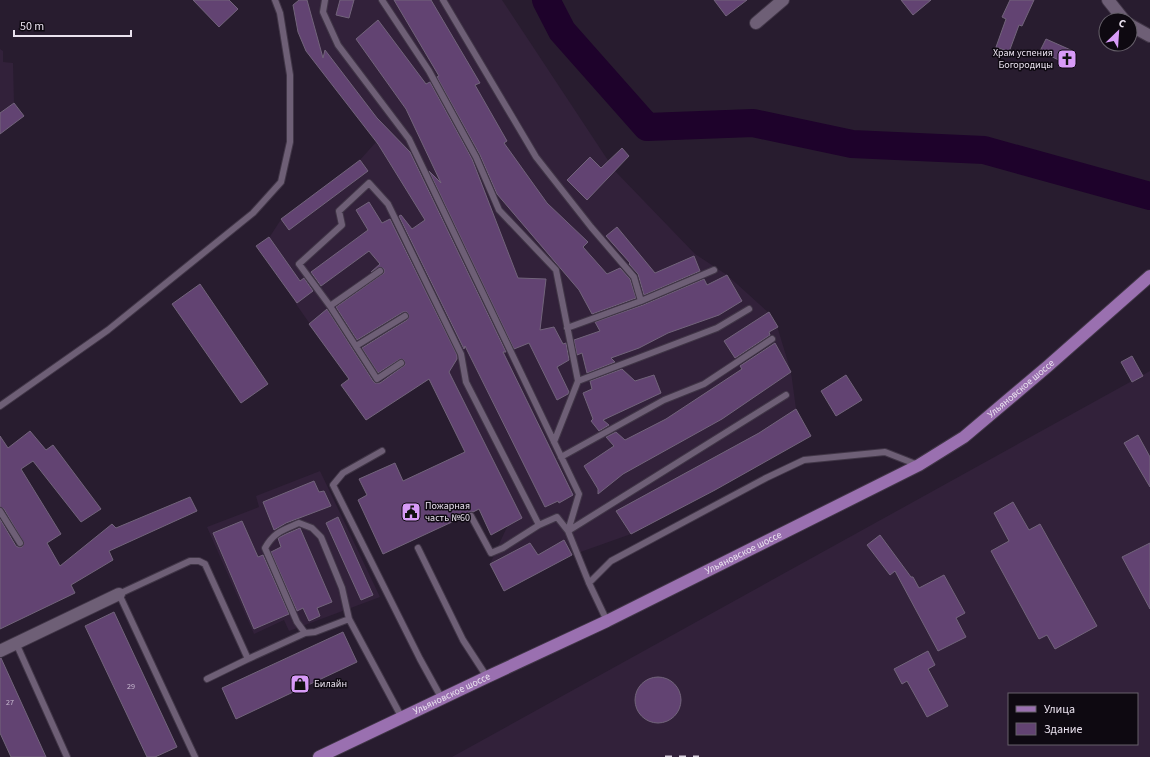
<svg xmlns="http://www.w3.org/2000/svg" width="1150" height="757" viewBox="0 0 1150 757" font-family="'Source Sans 3',sans-serif">
  <style>
    .built { fill: #32213a; fill-rule: evenodd }
    .lines { fill: none; stroke-linecap: round; stroke-linejoin: round }
    .river { stroke: #1e022b; stroke-width: 28 }
    .building { fill: #624372; stroke: #72647b }
    .service-casing { stroke: #413647; stroke-width: 8 }
    .minor-casing { stroke: #413647; stroke-width: 14 }
    .primary-casing { stroke: #413647; stroke-width: 14 }
    .service { stroke: #6e5f76; stroke-width: 6 }
    .minor { stroke: #6e5f76; stroke-width: 12 }
    .primary { stroke: #9a70b0; stroke-width: 12 }
    .rail { stroke: #d5cdda; stroke-width: 3; stroke-dasharray: 7 7; stroke-linecap: butt }
    .labels { text-anchor: middle; dominant-baseline: central; stroke-width: 3; stroke-linejoin: round; paint-order: stroke }
    .number-label { font-size: 8px; fill: #c8bad0 }
    .poi-label { font-size: 10px; fill: #eae2ef; stroke: #0e0911; text-anchor: start }
    .street-label { font-size: 10px; fill: #eae2ef; stroke: #0e0911 }
  </style>
  <rect width="100%" height="100%" fill="#281c2f"/>
  <path class="built" d="M303 0H502L615 171 695 254 727 275 769 313 777 326 791 372 796 409 631 534 572 555 490 564 507 527 504 504 432 369 377 401 310 324 296 304 269 238 280 221 315 204 359 161 377 141 309 37Z
    M0 49 3 51V62L13 63 14 103 0 115Z
    M1150 371V757H452ZM1009 694H1137V744H1009Z
    M320 471 380 597 289 631 284 620 254 634 207 527 259 507 256 496Z"/>
  <g class="lines">
    <path class="river" d="M546 0 562 31 647 127 753 123 852 144 984 150 1150 196"/>
  </g>
  <path class="building" d="M193 0H229L238 9 219 27Z
    M299 0H307L323 58 325 50 377 118 410 152 506 352H503L573 495 559 503 558 501 545 507 465 346 464 349 399 216 401 215 412 229 425 220 378 144 306 51 298 32 293 5Z
    M340 0H354L349 18 336 15Z
    M394 0H431L480 83 475 85 507 141 504 143 547 203 588 242 583 247 607 274 620 268 630 279 636 298 592 314 579 290 497 194 480 155 437 77 439 76Z
    M714 0H747L726 16Z
    M901 0H931L913 15Z
    M1010 0H1034L1022 26 1019 25 1009 52 996 47 1006 19 1002 17Z
    M378 20 426 84 430 82 472 159 518 278 546 279 540 330 554 327 563 344 566 343 569 360 557 367 569 392 568 394 557 400 529 343 514 349 429 171 441 183 406 109 356 39Z
    M1046 39 1073 51 1067 64 1040 51Z
    M14 103 24 116 0 134V113Z
    M622 148 629 156 587 200 567 180 590 157 601 168Z
    M360 160 368 171 289 230 281 219Z
    M369 202 382 223 390 219 457 355V359L449 372 522 518 491 535 479 509 473 512H469L467 515 383 554 358 500 367 495 359 479 395 463 403 481 465 452 429 379 366 420 341 385 349 379 309 324 327 309 373 381 375 383H380L405 365 404 360 400 359 378 373 362 348 407 320 409 316 407 312H403L357 340 336 307 384 273V269L380 267 371 272 380 264 369 251 321 286 311 272 368 230 356 210Z
    M617 227 655 273 694 256 700 271 644 295 638 274 629 264 630 263 606 236Z
    M269 237 300 281 304 278 313 291 297 303 256 246Z
    M727 275 742 301 719 315 668 333 639 348 611 358 615 362 587 373 582 353 577 355 574 340 600 331 595 322 643 305 704 279 707 285Z
    M200 284 268 384 241 403 172 304Z
    M769 312 778 327 769 332 770 335 735 358 724 341Z
    M775 343 791 372 722 419 623 474 598 494V489L584 466 614 446 606 437 616 432 625 440 666 419 742 369 740 366Z
    M1132 356 1143 376 1132 382 1121 362Z
    M622 369 635 381 654 375 661 393 603 420 609 425 599 431 591 421 593 419 583 393 592 389 590 381Z
    M846 375 862 400 836 416 821 391Z
    M796 409 811 436 715 490 631 534 616 511 759 433Z
    M30 431 46 450 53 445 101 509 81 522 33 461 21 469 61 534 47 543 60 566 112 524 116 528 190 497 197 511 109 551 113 560 71 585 75 593 0 629V519L16 546 18 547H22L24 543 4 509 0 507V436L8 448Z
    M1138 435 1150 457V487L1124 443Z
    M314 481 319 492 324 491 331 506 286 523 274 530 263 502Z
    M1013 502 1029 530 1040 524 1097 626 1055 649 1047 635 1039 639 991 551 1009 541 994 513Z
    M338 517 373 595 361 600 326 523Z
    M242 521 258 557 263 555 289 614 254 629 213 533Z
    M300 528 332 602 317 608 320 616 309 621 303 608 297 611 271 552 281 547 278 538 286 534Z
    M880 535 911 577H913L919 588 944 575 965 613 956 618 966 637 938 651 895 571 890 575 867 545Z
    M564 540 572 555 504 591 490 564 530 543 538 555Z
    M1150 543V609L1122 557Z
    M114 612 177 747 155 757H147L85 626Z
    M343 632 357 662 236 719 222 688Z
    M928 651 935 665 928 669 948 706 927 717 907 681 902 684 894 669Z
    M0 658H1L46 757H11L0 733Z
    M635 700a23 23 0 1 1 46 0a23 23 0 1 1-46 0Z"/>
  <g class="lines">
    <g class="service-casing">
      <path id="service" d="M325 0 323 12 338 45 409 139 579 494 568 531 589 583 607 621
        M382 0 429 71 476 157 499 210 556 270 578 381 554 442
        M443 0 536 157 591 227 634 277 641 301 567 328
        M641 301 714 270
        M330 306 380 271
        M356 346 405 316
        M401 363 377 379 330 306 299 264 342 225 339 211 369 183 388 204 461 354 466 382 539 525 557 517 568 531 786 395
        M578 381 717 328 749 309
        M0 406 108 330 253 213 281 182 290 142V75L280 13 275 0
        M382 451 343 473 333 485 420 659 442 699
        M561 457 664 400 704 384 772 339
        M0 511 20 543
        M471 516 491 553 503 548 539 525
        M418 548 463 640 487 677
        M589 583 611 561 766 478 804 460 885 452 918 465
        M349 619 315 632 305 633 297 622 265 548C274 532 283 530 299 523L312 528 321 537 342 588 349 619 402 718
        M16 643 67 757
        M207 679 248 659
        M195 757 119 594 190 561H199L205 564 248 659 305 633"/>
    </g>
    <g class="minor-casing">
      <path id="minor" d="M1108 0 1124 20
        M756 23 783 0
        M1130 25 1150 36
        M0 651 119 594"/>
    </g>
    <g class="primary-casing">
      <g id="primary">
        <path id="s1" d="M319 757 487 677 607 621 919 465 964 437 1048 366 1150 276"/>
      </g>
    </g>
    <use href="#service" class="service"/>
    <use href="#minor" class="minor"/>
    <use href="#primary" class="primary"/>
    <path class="rail" d="M665 757H699"/>
  </g>
  <defs>
    <g id="church-square" transform="scale(1)"><rect x="-9" y="-9" width="18" height="18" rx="4" fill="#d89bf8" stroke="#0e0911"/><path d="M-1.2-6h2.4v3.5h3.3v2.4h-3.3V6h-2.4V-.1h-3.3v-2.4h3.3Z" fill="#111"/></g>
    <g id="civic-square" transform="scale(1)"><rect x="-9" y="-9" width="18" height="18" rx="4" fill="#d89bf8" stroke="#0e0911"/><path d="M-.6-6.5H3V-4.5H.6V-3L4-1V1h2V6H-6V1h2V-1L-.6-3ZM-1.2 2.5V6h2.4V2.5Z" fill="#111"/></g>
    <g id="shop-square" transform="scale(1)"><rect x="-9" y="-9" width="18" height="18" rx="4" fill="#d89bf8" stroke="#0e0911"/><path d="M-5-2.5h2.3a2.7 3.5 0 0 1 5.4 0H5L5.5 6h-11ZM-1.5-2.5h3a1.5 2.3 0 0 0-3 0Z" fill="#111"/></g>
  </defs>
  <g fill-rule="evenodd">
    <use href="#church-square" x="1067" y="59"/>
    <use href="#civic-square" x="411" y="512"/>
    <use href="#shop-square" x="300" y="684"/>
  </g>
  <g class="labels">
    <g class="number-label">
      <text x="131" y="686">29</text>
      <text x="10" y="702">27</text>
    </g>
    <g class="poi-label">
      <text x="1053" y="53" text-anchor="end">Храм успения<tspan x="1053" dy="12">Богородицы</tspan></text>
      <text x="425" y="506">Пожарная<tspan x="425" dy="12">часть №60</tspan></text>
      <text x="314" y="684">Билайн</text>
    </g>
    <g class="street-label">
      <text stroke="none"><textPath href="#s1" startOffset="795">Ульяновское шоссе</textPath></text>
      <text stroke="none"><textPath href="#s1" startOffset="471">Ульяновское шоссе</textPath></text>
      <text stroke="none"><textPath href="#s1" startOffset="147">Ульяновское шоссе</textPath></text>
    </g>
  </g>
  <rect x="1008" y="693" width="130" height="52" fill="#0e0911" stroke="#66606a"/>
  <rect x="1016" y="706" width="20" height="6" fill="#9a70b0" stroke="#66606a"/>
  <text x="1044" y="713" font-size="12" fill="#eae2ef">Улица</text>
  <rect x="1016" y="723" width="20" height="12" fill="#624372" stroke="#66606a"/>
  <text x="1044" y="733" font-size="12" fill="#eae2ef">Здание</text>
  <g transform="translate(1118 32) rotate(25)"><circle r="19" fill="#0e0911" stroke="#66606a"/>
  <path d="M0-3L7 15L0 10L-7 15Z" fill="#d89bf8"/>
  <text y="-6" font-size="11" font-weight="bold" text-anchor="middle" fill="#eae2ef">С</text>
  </g>
  <path d="M14 30v6h117v-6" fill="none" stroke="#eae2ef" stroke-width="2"/>
  <text x="20" y="30" font-size="12" fill="#eae2ef" stroke="#0e0911" stroke-width="3" paint-order="stroke">50 m</text>
</svg>
